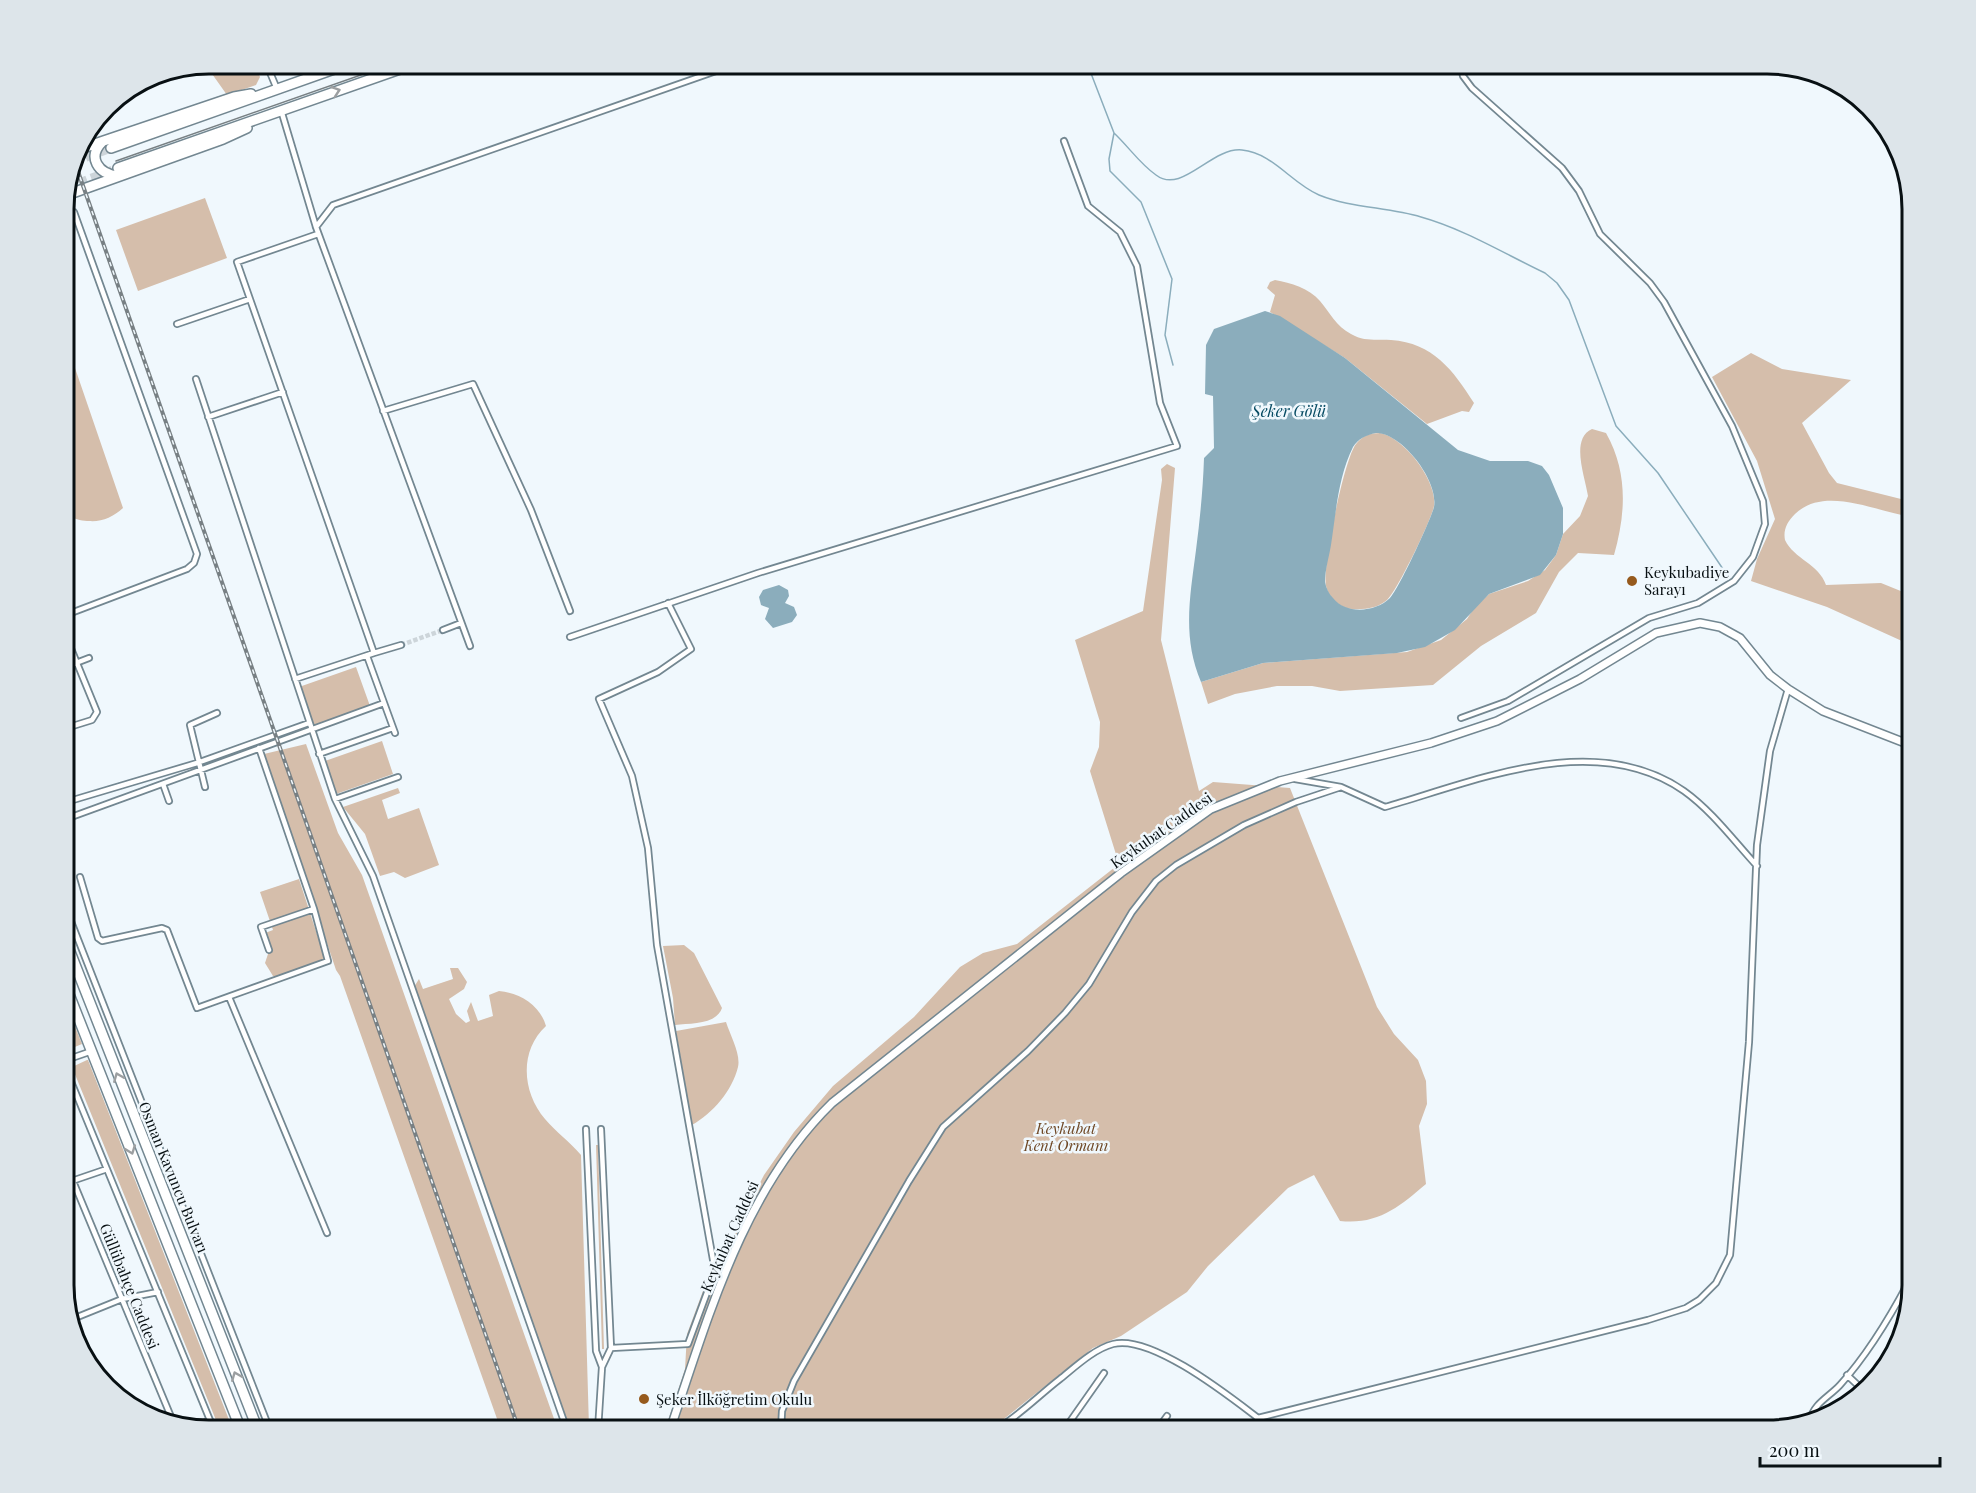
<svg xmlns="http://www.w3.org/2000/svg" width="1976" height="1493" viewBox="0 0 1976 1493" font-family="'Playfair Display',serif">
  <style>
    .green { fill: #d5beab }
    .water { fill: #8badbc; fill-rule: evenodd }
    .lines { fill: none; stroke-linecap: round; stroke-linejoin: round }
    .stream { stroke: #8badbc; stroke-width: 1.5 }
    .street-tunnel { stroke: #cdd5da; stroke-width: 4.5; stroke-dasharray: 4.5 2; stroke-linecap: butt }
    .highway-tunnel { stroke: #cdd5da; stroke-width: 9; stroke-dasharray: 9 4.5; stroke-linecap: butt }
    .street-casing { stroke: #738791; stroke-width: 8 }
    .secondary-casing { stroke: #738791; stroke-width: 10 }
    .highway-casing { stroke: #738791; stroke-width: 12 }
    .street { stroke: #fff; stroke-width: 4.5 }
    .secondary { stroke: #fff; stroke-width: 7 }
    .highway { stroke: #fff; stroke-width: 9 }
    .tram { stroke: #788084; stroke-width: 1.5 }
    .rail-casing { stroke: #788084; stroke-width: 4 }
    .rail { stroke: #f0f8fd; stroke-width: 1.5; stroke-dasharray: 4.5; stroke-linecap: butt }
    .oneway { stroke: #9c9fa1 }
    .poi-dot { fill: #965a1d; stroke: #f0f8fd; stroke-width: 2 }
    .labels { text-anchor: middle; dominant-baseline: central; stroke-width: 5; stroke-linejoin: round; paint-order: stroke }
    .poi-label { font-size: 15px; fill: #081013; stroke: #f0f8fd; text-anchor: start }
    .street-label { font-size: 15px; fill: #081013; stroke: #f0f8fd }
    .park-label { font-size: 15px; font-style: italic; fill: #6e4724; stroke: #f0f8fd }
    .water-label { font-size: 16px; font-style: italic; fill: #064b63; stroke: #f0f8fd }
    .rim { fill: none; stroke: #081013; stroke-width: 3 }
  </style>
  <rect width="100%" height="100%" fill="#f0f8fd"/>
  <path class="green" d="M254 63 260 77 256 85 227 95 205 64Z
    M205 198 227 258 138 291 116 230Z
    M1275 280C1291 283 1309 288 1320 301 1330 313 1336 326 1351 334 1365 342 1376 339 1391 340 1433 343 1453 370 1474 403L1469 412 1462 411 1427 424 1345 358 1270 312 1275 295 1267 288 1270 282Z
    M63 333 123 508C113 517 102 522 89 521 84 521 75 520 71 516 58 504 63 447 63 429L74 425 63 392Z
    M1751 353 1782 369 1851 380 1802 423 1829 473 1837 483 1913 502V517C1876 512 1825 485 1795 514 1787 522 1783 530 1785 540 1794 559 1819 564 1826 585L1881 583 1913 596V646L1827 607 1751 581 1757 559 1775 519 1757 461 1712 377Z
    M1592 429 1606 433C1628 472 1626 513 1614 555L1578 553 1559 572 1536 613 1481 646 1433 685 1340 691 1312 686H1277L1235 694 1208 704 1201 682 1263 663 1407 652 1441 640 1467 619 1474 608 1489 594 1528 581 1545 570 1556 555 1563 534 1580 516 1588 496C1585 476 1570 439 1592 429Z
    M1380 433C1404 437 1438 482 1434 506 1432 519 1396 593 1387 600 1378 608 1364 610 1352 609 1340 608 1329 598 1326 586 1322 568 1344 459 1356 444 1362 436 1370 433 1380 433Z
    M1167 464 1175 468 1161 640 1199 791 1213 782 1290 788 1377 1007 1394 1034 1418 1060 1426 1081 1427 1104 1419 1126 1426 1184C1399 1207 1378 1225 1340 1221L1314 1175 1288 1188 1208 1266 1187 1292 1121 1336 1093 1348 990 1430H665L685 1369 687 1334 710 1272 719 1263 764 1175 794 1132 833 1086 914 1017 960 967 983 953 1017 944 1119 864 1090 771 1099 747 1100 722 1075 640 1143 611 1162 480 1161 469Z
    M356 667 370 706 313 727 299 687Z
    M382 741 393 774 336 794 325 761Z
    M306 744 338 833 362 875 558 1430H501L340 976 336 970 264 754Z
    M398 788 400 793 382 800 388 819 419 808 439 865 405 878 394 872 380 876 365 834 343 807Z
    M299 879 326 962 279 977 273 976 265 963 270 948 265 933 273 930 260 892Z
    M684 945 694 953 722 1008C716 1025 691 1023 675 1025L673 998 663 946Z
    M450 968H458L467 982 464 989 449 999 456 1014 466 1023 470 1021 467 1011 471 1002 478 1021 493 1016 489 995 499 991C520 993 540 1005 546 1026 519 1051 522 1092 545 1119 556 1132 570 1142 581 1155L589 1427 570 1429 414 987 419 979 423 989 453 979Z
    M63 997 82 1044 65 1051 63 1047Z
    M726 1022C730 1035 741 1054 738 1067 732 1091 713 1113 692 1125L676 1031Z
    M87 1060H88L233 1430H220L72 1067Z
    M596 1145H598L604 1349H602Z"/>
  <path class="water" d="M1265 311 1280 316 1345 358 1458 450 1490 461H1528L1542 466 1549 475 1563 508V534L1556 555 1540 575 1489 594 1455 630 1425 647 1397 653 1263 663 1201 682C1182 637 1190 597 1196 550 1200 519 1203 489 1204 458L1214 448 1213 396 1205 394 1206 345 1214 329ZM1376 433C1402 433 1439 481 1434 507 1431 519 1399 589 1390 598 1376 612 1346 615 1333 598 1329 594 1326 588 1325 582 1325 570 1329 557 1331 545 1336 513 1338 477 1353 447 1358 439 1366 435 1376 433Z
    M779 585 788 590 789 596 785 603 794 607 797 615 792 622 773 628 765 619 769 608 761 605 759 597 763 590Z"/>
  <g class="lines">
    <path class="stream" d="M1087 63 1114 133 1109 159 1110 171 1141 202 1172 279 1165 335 1173 365
      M1114 133C1128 146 1140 164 1156 175 1182 195 1211 147 1242 150 1273 153 1291 183 1319 195 1351 208 1388 207 1421 217 1464 229 1505 254 1545 273L1557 283 1569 300 1616 426 1658 473 1725 572"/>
    <path class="street-tunnel" d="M401 645 443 630"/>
    <path class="highway-tunnel" d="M73 162 111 148
      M66 188 118 168"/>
    <g class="street-casing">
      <path id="street" d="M266 63 277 89
        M990 63 994 71 1014 63
        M1460 63 1463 76 1472 88 1562 168 1579 191 1600 234 1650 283 1664 302 1732 426 1763 501 1765 524 1753 557 1734 581 1698 603 1649 618 1508 701 1461 718
        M281 110 316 227 470 646
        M316 227 333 205 739 63
        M177 324 250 299
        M196 379 335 799 373 876 567 1430
        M383 411 473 384 531 510 570 611
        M208 417 283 392
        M63 616 187 569 194 563 197 554 74 212
        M443 630 461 623
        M570 637 758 573 1177 446 1160 403 1137 266 1120 232 1088 206 1064 141
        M374 653 401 645
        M367 656 395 733
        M63 668 89 658
        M295 679 374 653 237 262 318 234
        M63 729 92 720 97 712 63 629
        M319 754 393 728
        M1295 779 1341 787 1385 807C1476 781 1595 729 1684 791 1712 811 1734 841 1757 866
        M163 784 169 801
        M205 787 190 725 217 713
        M335 799 398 777
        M63 803 197 763 309 723
        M63 820 384 703
        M80 877 98 938 102 941 162 928 167 930 197 1008 328 961 314 909 259 748
        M63 901 270 1430
        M269 950 261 927 314 909
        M229 997 327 1233
        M63 1061 92 1051
        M63 1062 214 1430
        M586 1129 596 1351 602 1367
        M63 1157 174 1424
        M63 1184 107 1169
        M70 1320 122 1299 158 1292
        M611 1348 688 1344 715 1271 657 945 648 848 632 776 599 699 658 672 691 649 668 603
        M1847 1375 1863 1390
        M1810 1420C1814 1403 1829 1397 1840 1385 1867 1355 1889 1319 1908 1283
        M193 1428 210 1420
        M598 1430 602 1367 611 1348 601 1129
        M781 1430 782 1411 794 1381 909 1181 943 1127 1028 1051 1065 1013 1089 984 1132 912 1156 881 1176 865 1244 825 1296 802 1341 787
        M995 1430C1019 1416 1038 1396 1060 1379 1075 1367 1094 1349 1113 1344 1151 1334 1229 1396 1258 1418L1648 1320 1686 1308 1699 1300 1716 1283 1730 1255 1749 1042 1757 845 1770 751 1788 689
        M1064 1430 1104 1373
        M1157 1430 1167 1416
        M1248 1430 1258 1418"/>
    </g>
    <g class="secondary-casing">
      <path id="secondary" d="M670 1430C709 1315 743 1190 832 1103L1121 873 1211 809 1280 781 1431 743 1497 721 1580 679 1656 633 1700 623 1720 627 1740 638 1770 675 1788 689 1823 711 1913 746"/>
    </g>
    <g class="highway-casing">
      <path id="highway" d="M102 142C87 157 98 174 118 176
        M111 148 351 63
        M77 150 234 97 251 94
        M118 168 417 63
        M64 196 223 139 247 128
        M63 934 258 1430
        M63 979 241 1430"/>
    </g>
    <use href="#street" class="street"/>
    <use href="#secondary" class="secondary"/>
    <use href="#highway" class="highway"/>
    <path class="tram" d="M116 161 395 63"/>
    <g class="rail-casing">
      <path id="rail" d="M74 160 519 1430"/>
    </g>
    <use href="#rail" class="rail"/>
  </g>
  <defs><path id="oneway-chevron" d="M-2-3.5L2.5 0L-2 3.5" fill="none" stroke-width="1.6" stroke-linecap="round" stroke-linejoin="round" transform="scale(1.5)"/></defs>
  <g class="oneway">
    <use href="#oneway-chevron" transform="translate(336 91) rotate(-19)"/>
    <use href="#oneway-chevron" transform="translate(118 1077) rotate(-112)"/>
    <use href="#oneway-chevron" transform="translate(131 1150) rotate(69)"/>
    <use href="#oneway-chevron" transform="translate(236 1376) rotate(-112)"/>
  </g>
  <g class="poi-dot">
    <circle cx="1632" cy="581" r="6"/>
    <circle cx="644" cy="1399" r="6"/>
  </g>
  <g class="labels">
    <g class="poi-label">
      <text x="1644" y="572">Keykubadiye<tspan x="1644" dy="17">Sarayı</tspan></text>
      <text x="656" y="1399">Şeker İlköğretim Okulu</text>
    </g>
    <g class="street-label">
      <text transform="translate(1161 830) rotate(-35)">Keykubat Caddesi</text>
      <text transform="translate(174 1177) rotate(68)">Osman Kavuncu Bulvarı</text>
      <text transform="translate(729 1236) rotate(-66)">Keykubat Caddesi</text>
      <text transform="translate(130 1286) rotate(68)">Güllübahçe Caddesi</text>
    </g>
    <g class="park-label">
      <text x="1066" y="1128">Keykubat<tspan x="1066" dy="17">Kent Ormanı</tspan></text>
    </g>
    <g class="water-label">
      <text x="1289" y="410">Şeker Gölü</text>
    </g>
  </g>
  <path d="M0 0H1976V1493H0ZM209 74H1767A135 135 0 0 1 1902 209V1285A135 135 0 0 1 1767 1420H209A135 135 0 0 1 74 1285V209A135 135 0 0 1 209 74Z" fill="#dde5ea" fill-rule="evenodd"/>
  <path class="rim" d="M209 74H1767A135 135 0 0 1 1902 209V1285A135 135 0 0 1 1767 1420H209A135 135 0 0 1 74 1285V209A135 135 0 0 1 209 74Z"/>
  <path d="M1760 1457v9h180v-9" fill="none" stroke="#081013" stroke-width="3"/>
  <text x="1769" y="1457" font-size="18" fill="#081013" stroke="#f0f8fd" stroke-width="4.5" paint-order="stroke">200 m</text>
</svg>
